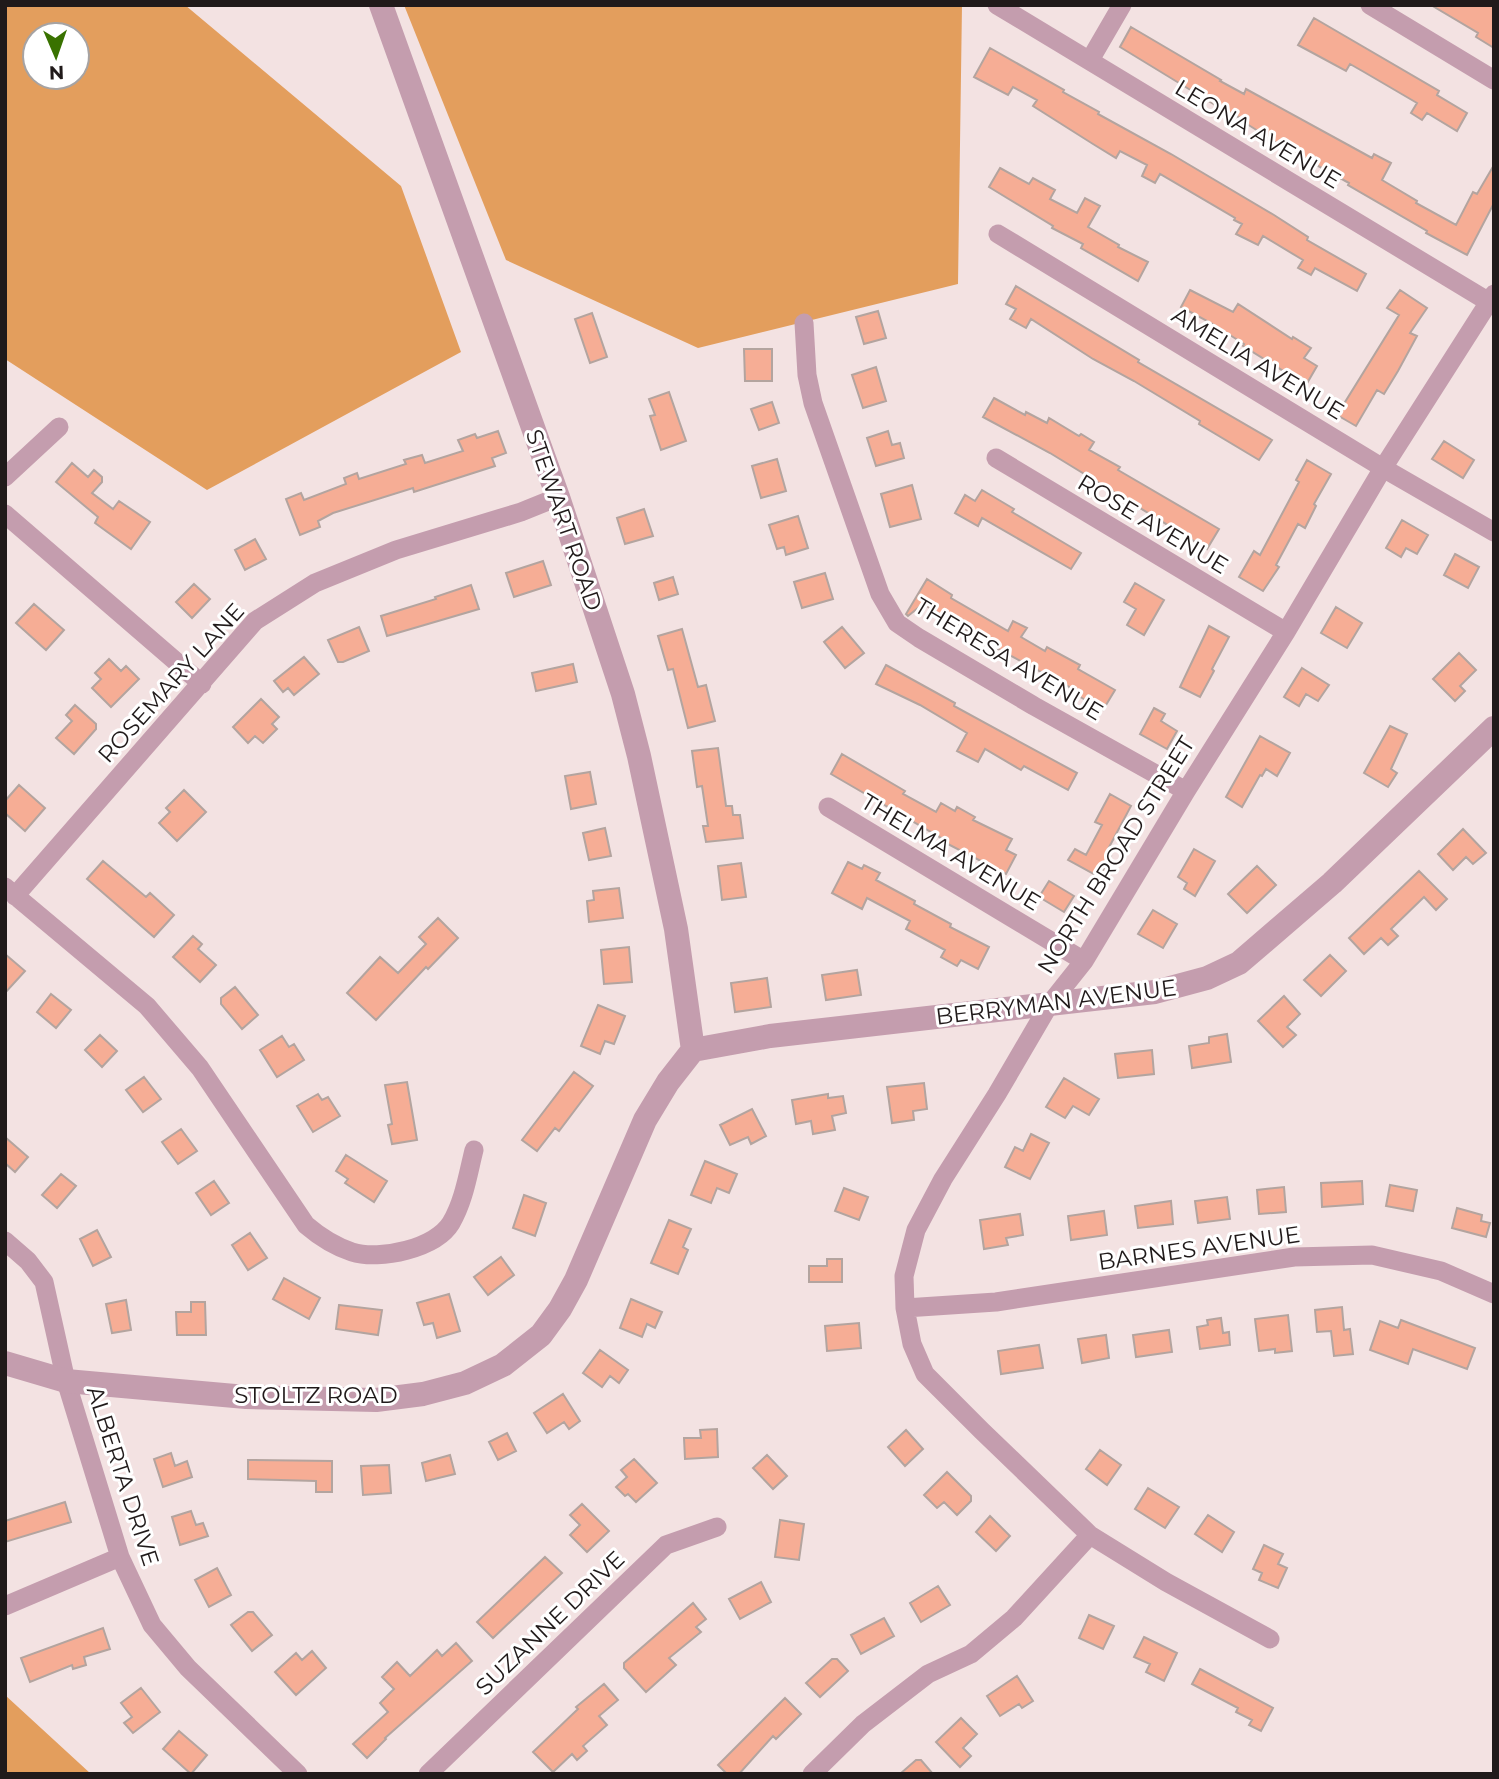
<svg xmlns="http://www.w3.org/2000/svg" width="1499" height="1779" viewBox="0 0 1499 1779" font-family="Montserrat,sans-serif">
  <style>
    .forest { fill: #e39e5d; fill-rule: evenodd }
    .building { fill: #f6ad95; stroke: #b3a49f; stroke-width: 2 }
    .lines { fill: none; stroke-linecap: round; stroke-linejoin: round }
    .minor { stroke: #c49dae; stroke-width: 19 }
    .tertiary { stroke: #c49dae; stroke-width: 24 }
    .labels { text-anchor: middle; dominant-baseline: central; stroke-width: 6; stroke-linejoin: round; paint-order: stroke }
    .street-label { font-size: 23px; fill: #201a1a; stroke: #fff }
  </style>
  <rect width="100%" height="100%" fill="#f3e2e2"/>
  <path class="forest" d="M5 5H185L401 186 461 352 207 490 5 359ZM35 35H77V77H35Z
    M404 5H962L958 284 698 348 506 260Z
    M5 1695 91 1774H5Z"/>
  <path class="building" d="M1431 5H1494V48L1476 37 1478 33Z
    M1314 18 1439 91 1437 95 1467 113 1457 131 1427 113 1422 120 1411 113 1417 103 1364 72 1350 64 1346 71 1298 45Z
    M1131 27 1221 80 1220 81 1244 94 1246 89 1372 158 1374 154 1391 163 1382 180 1417 201 1416 203 1456 225 1473 192 1477 194 1494 165V203L1467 255 1426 233 1427 231 1348 185 1349 183 1280 145 1247 124 1248 122 1215 105 1120 47Z
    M990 48 1064 90 1063 92 1099 112 1098 114 1171 154 1274 215 1308 237 1307 240 1366 274 1357 291 1315 268 1311 275 1298 268 1303 260 1263 236 1258 245 1236 234 1242 224 1234 220 1235 218 1160 174 1155 183 1142 176 1147 165 1120 151 1116 158 1093 144 1033 106 1037 100 1013 87 1008 95 974 77Z
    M1000 168 1029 184 1033 178 1055 190 1050 199 1077 213 1085 198 1100 206 1088 227 1119 245 1118 247 1148 262 1138 281 1081 248 1083 244 1052 228 1053 226 989 187Z
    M1016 286 1139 360 1138 362 1272 440 1259 460 1199 424 1200 421 1134 381 1093 359 1031 319 1026 328 1010 319 1016 309 1006 304Z
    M1190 290 1233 312 1238 304 1292 339 1293 337 1311 348 1304 358 1317 366 1306 385 1243 346 1244 344 1211 323 1181 307Z
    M1400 290 1427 308 1410 333 1417 336 1398 371 1384 394 1377 390 1356 426 1337 415 1399 315 1387 308Z
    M878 311 886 338 864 344 856 317Z
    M592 313 607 357 590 363 575 319Z
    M744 349H772V381H745Z
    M876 367 886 401 863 408 852 375Z
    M669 392 686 441 661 450 650 416 655 415 649 399Z
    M994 398 1025 415 1026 412 1047 423 1049 418 1079 436 1081 434 1094 442 1089 450 1120 467 1118 470 1219 529 1207 549 1050 453 983 417Z
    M772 402 779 423 759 430 751 409Z
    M498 431 506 453 492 458 495 466 414 492 413 488 333 513 318 521 320 527 300 535 286 499 301 493 304 500 346 484 344 478 357 473 359 479 406 464 404 460 422 455 425 463 463 451 458 440 475 434 477 438Z
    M888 431 892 445 900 443 904 458 876 466 867 438Z
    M1444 441 1474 460 1463 478 1432 459Z
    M777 459 786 491 761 498 752 466Z
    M1307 460 1331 474 1314 504 1316 506 1305 528 1298 524 1276 565 1279 567 1263 591 1239 577 1254 551 1260 555 1299 482 1296 480Z
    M72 463 88 477 94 470 102 477V482L92 493 113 509 119 501 150 522 131 549 95 523 98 517 56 482Z
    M912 485 921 519 890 527 881 494Z
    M982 490 1014 509 1012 512 1081 553 1071 569 982 518 978 526 955 513 965 495 975 501Z
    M644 509 653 536 625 544 617 518Z
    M798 516 808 548 786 555 784 547 777 549 769 525Z
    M1402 520 1428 535 1417 554 1406 548 1401 557 1386 548Z
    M255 539 266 559 245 570 235 550Z
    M1455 554 1479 567 1468 588 1444 575Z
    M543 561 551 585 514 597 506 573Z
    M825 573 833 599 802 608 794 582Z
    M673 577 678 594 659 600 654 583Z
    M927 579 952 595 951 598 1008 631 1013 621 1027 628 1021 637 1045 651 1047 647 1080 665 1078 669 1115 690 1103 710 1075 694 1077 691 998 649 923 604 908 616 906 614Z
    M1135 583 1164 600 1144 635 1127 625 1136 609 1124 602Z
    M194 584 210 599 192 618 176 602Z
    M471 585 479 609 387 636 381 616 436 599 435 597Z
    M34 604 64 630 46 650 16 623Z
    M1336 607 1362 623 1347 648 1321 633Z
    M1209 626 1229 637 1212 669 1214 671 1200 697 1180 687Z
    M359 627 369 651 343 662H338L328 640Z
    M842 627 864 653 845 668 824 642Z
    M682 629 698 687 706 685 715 721 688 728 673 669 668 670 658 636Z
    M1459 653 1476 670 1460 686 1465 691 1455 701 1433 679Z
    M304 657 319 674 294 695 288 688 283 692 274 681Z
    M109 659 121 671 126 666 139 679 111 707 92 688 101 679 95 673Z
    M573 664 577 682 536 691 532 673Z
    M886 665 955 703 954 706 1077 773 1068 790 1024 766 1021 770 985 749 978 762 957 751 967 733 920 705 876 684Z
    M1302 668 1329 685 1318 701 1306 694 1299 706 1284 697Z
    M261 699 279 717 272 724 277 729 263 743 255 736 248 743 233 727Z
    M75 705 96 724V729L74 754 56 738 72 721 66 715Z
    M1154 708 1165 714 1161 721 1177 731 1167 749 1140 734Z
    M1390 726 1407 734 1391 769 1397 773 1388 787 1364 773Z
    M1260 736 1290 753 1277 776 1266 769 1262 776 1260 775 1242 807 1226 797Z
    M718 748 726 806H732L733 815H740L743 838 706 842 703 826H708L702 786 697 787 692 751Z
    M842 754 905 791 903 794 936 812 941 803 955 811 957 807 975 817 973 820 1012 839 1006 850 1016 855 1006 874 940 840 941 838 831 774Z
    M590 772 596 804 571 809 565 776Z
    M19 785 45 808 25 831 5 813V801Z
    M184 790 206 812 177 841 159 823 170 812 166 808Z
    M1110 794 1131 806 1106 853 1111 856 1099 877 1068 860 1075 849 1086 855 1102 825 1095 822Z
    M605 828 611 856 589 860 583 833Z
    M1463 829 1486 853 1473 864 1466 857 1453 870 1438 854Z
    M1194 849 1215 861 1195 896 1184 889 1187 883 1178 877Z
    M103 861 146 897 150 893 174 915 154 937 87 879Z
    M848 862 862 869 864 865 880 873 876 880 915 901 914 904 951 924 950 927 989 947 978 969 961 960 957 966 941 957 945 950 906 929 910 921 867 898 862 909 832 893Z
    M741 863 746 897 722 900 718 866Z
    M1257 866 1276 885 1247 913 1228 894Z
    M1419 871 1447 899 1436 910 1424 897 1391 929 1398 936 1388 945 1381 938 1364 954 1349 938Z
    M1049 881 1074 896 1064 912 1039 897Z
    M619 888 623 918 589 922 587 901 594 900 593 891Z
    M1153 910 1177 924 1163 948 1138 934Z
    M438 918 458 938 428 969 426 967 376 1020 347 993 380 957 398 973 426 944 419 937Z
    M193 936 202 944 198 949 216 965 200 982 173 957Z
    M629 947 632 982 604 984 601 950Z
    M5 954 25 971 5 993Z
    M1330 955 1346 971 1321 996 1304 980Z
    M857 970 861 995 826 1000 822 975Z
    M767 978 771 1007 735 1012 731 983Z
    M235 987 258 1015 242 1029 221 1004V998Z
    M51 994 71 1010 56 1028 37 1012Z
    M1284 996 1300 1014 1287 1027 1296 1035 1283 1047 1258 1021Z
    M598 1005 625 1016 614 1044 605 1041 600 1054 581 1046Z
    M1227 1034 1231 1062 1192 1068 1189 1046 1209 1043V1037Z
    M100 1035 117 1051 102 1067 85 1050Z
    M282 1036 289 1047 294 1044 304 1060 277 1077 260 1050Z
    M1152 1050 1154 1074 1118 1078 1115 1054Z
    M574 1072 593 1086 559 1131 555 1128 537 1151 522 1140Z
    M144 1077 161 1099 143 1112 126 1090Z
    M1064 1078 1099 1099 1089 1115 1073 1106 1065 1118 1046 1107Z
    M407 1082 417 1140 392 1144 388 1125 392 1124 385 1085Z
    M924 1083 927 1109 913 1111 914 1120 892 1123 887 1087Z
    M318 1094 322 1100 328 1097 340 1116 313 1132 297 1106Z
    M828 1094V1098L843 1096 846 1113 832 1116 835 1130 813 1134 811 1121 796 1124 792 1100Z
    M752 1109 766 1136 751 1144 748 1137 730 1145 720 1125Z
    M181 1129 197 1151 178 1164 162 1142Z
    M1031 1134 1049 1143 1030 1179 1005 1167 1015 1147 1023 1151Z
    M5 1137 28 1157 15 1172 5 1163Z
    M346 1155 387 1181 374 1202 345 1183 348 1179 336 1171Z
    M705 1161 737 1174 729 1193 717 1188 711 1203 691 1195Z
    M61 1174 76 1186 57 1208 42 1195Z
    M214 1181 229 1203 211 1215 196 1193Z
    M1362 1181 1363 1204 1322 1207 1321 1183Z
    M1390 1185 1417 1190 1413 1211 1386 1206Z
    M1284 1187 1286 1212 1259 1214 1257 1190Z
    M844 1188 868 1197 859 1220 835 1211Z
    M524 1195 546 1203 535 1236 513 1228Z
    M1227 1197 1230 1219 1198 1223 1195 1201Z
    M1171 1201 1173 1224 1138 1228 1135 1206Z
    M1457 1208 1482 1215 1481 1221 1490 1223 1486 1237 1452 1228Z
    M1104 1211 1107 1235 1071 1240 1068 1216Z
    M1020 1214 1023 1235 1006 1238 1008 1245 984 1249 980 1220Z
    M669 1220 691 1229 683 1247 688 1250 678 1274 651 1263Z
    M97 1230 111 1257 93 1266 80 1239Z
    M250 1233 267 1258 248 1270 232 1245Z
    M501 1257 514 1275 488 1295 474 1277Z
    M827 1259H842V1282H809V1266H827Z
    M284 1278 320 1298 309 1319 273 1299Z
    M449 1294 460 1331 437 1338 433 1323 424 1325 417 1303Z
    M631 1299 662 1312 655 1328 647 1324 642 1337 620 1328Z
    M126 1300 131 1330 112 1333 106 1304Z
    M191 1302H205L206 1335H177L176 1312H191Z
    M339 1305 382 1310 378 1335 336 1329Z
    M1342 1307 1344 1330 1350 1329 1353 1354 1334 1356 1331 1331 1317 1332 1315 1310Z
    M1288 1315 1292 1351 1275 1353V1349L1259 1351 1255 1319Z
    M1221 1318 1223 1333 1229 1332 1230 1345 1200 1349 1197 1327 1208 1325 1207 1320Z
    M1401 1320 1475 1348 1467 1369 1413 1349 1408 1364 1370 1350 1380 1321 1398 1328Z
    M859 1323 861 1348 827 1351 825 1326Z
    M1169 1330 1172 1352 1136 1357 1133 1335Z
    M1106 1335 1109 1358 1082 1363 1078 1339Z
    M1039 1345 1043 1368 1001 1374 998 1351Z
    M600 1350 628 1370 619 1383 610 1376 602 1387 583 1373Z
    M563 1394 580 1421 569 1429 564 1422 547 1433 534 1413Z
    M717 1429 718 1457 685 1459 684 1438H701L700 1430Z
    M906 1430 923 1449 905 1466 888 1447Z
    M507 1433 516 1451 498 1460 489 1442Z
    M1100 1450 1121 1465 1107 1485 1086 1469Z
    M171 1453 175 1466 187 1461 192 1477 163 1487 154 1459Z
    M450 1455 455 1474 426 1481 422 1463Z
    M767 1455 787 1476 773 1489 753 1468Z
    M634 1459 657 1483 636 1502 628 1494 625 1496 616 1487 627 1477 621 1470Z
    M248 1460 332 1461V1492H316V1481L248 1479Z
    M389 1465 391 1493 363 1495 361 1466Z
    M947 1472 971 1496V1501L957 1515 944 1502 937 1508 924 1495Z
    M1148 1488 1179 1507 1165 1528 1135 1509Z
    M65 1502 71 1522 5 1542V1521Z
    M582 1504 609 1531 587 1552 570 1535 580 1525 570 1515Z
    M191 1511 196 1525 203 1523 208 1536 180 1545 172 1517Z
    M1208 1515 1234 1532 1222 1552 1195 1534Z
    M990 1516 1010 1536 996 1551 976 1532Z
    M780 1520 804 1524 799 1560 775 1557Z
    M1264 1545 1283 1554 1278 1564 1287 1568 1278 1588 1259 1580 1262 1573 1253 1569Z
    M545 1557 562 1573 493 1638 477 1622Z
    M217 1568 231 1595 209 1607 195 1580Z
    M761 1582 771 1602 740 1619 729 1599Z
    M938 1586 950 1605 921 1622 910 1603Z
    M693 1603 706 1619 696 1627 701 1632 669 1658 676 1665 646 1692 624 1668V1663Z
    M248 1612H253L272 1635 252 1651 231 1625Z
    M1089 1615 1114 1626 1103 1649 1079 1638Z
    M884 1618 894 1636 861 1654 851 1635Z
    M103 1628 110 1649 84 1657 86 1665 73 1669 72 1665 30 1682 21 1658Z
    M1144 1637 1177 1653 1164 1681 1146 1672 1150 1664 1134 1657Z
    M456 1643 472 1661 385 1738 386 1739 367 1758 353 1744 388 1712 380 1703 394 1689 382 1677 397 1662 410 1676 437 1650 442 1656Z
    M312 1651 326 1668 296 1695 275 1672 296 1653 302 1660Z
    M832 1659H837L848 1671 820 1697 806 1683Z
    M1200 1669 1273 1708 1261 1731 1249 1725 1252 1720 1236 1712 1238 1708 1192 1684Z
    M1017 1676 1033 1701 1022 1708 1019 1704 1000 1716 987 1696Z
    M604 1684 618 1700 599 1716 607 1725 583 1746 587 1751 577 1760 572 1754 553 1772 533 1752 578 1709 576 1707Z
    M141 1688 160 1712 133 1733 124 1723 132 1717 121 1703Z
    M785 1698 801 1714 776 1739 773 1736 739 1774H727L718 1765Z
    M961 1718 977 1734 963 1748 971 1756 960 1767 936 1742Z
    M179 1731 207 1755 191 1774 163 1749Z
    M916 1760H921L933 1774H900Z"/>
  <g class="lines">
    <path class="minor" d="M997 5 1494 305
      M1370 5 1494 80
      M1090 60 1122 5
      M998 234 1383 468 1494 532
      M804 323 807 375 813 403 880 594 897 623 919 638 1034 706 1186 791
      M996 458 1286 632
      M5 477 59 427
      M5 514 202 684
      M828 807 1084 961
      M5 887 147 1006 200 1068 306 1225C320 1237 334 1246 352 1252 380 1261 436 1248 451 1223 464 1201 468 1174 474 1150
      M15 896 255 621 315 583 396 550 521 512 558 497
      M5 1241 28 1261 44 1282 66 1381 120 1557 152 1625 188 1668 298 1774
      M905 1308 996 1302 1294 1257 1372 1255 1441 1271 1494 1294
      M5 1606 120 1557
      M1270 1639 1166 1582 1090 1535 982 1431 925 1374 912 1344 905 1308 904 1276 916 1230 943 1179 997 1094 1049 1005 1084 961 1186 791 1286 632 1383 468 1494 294
      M428 1774 666 1545 717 1527
      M812 1774 863 1724 928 1674 971 1654 1014 1618 1090 1535"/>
    <path class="tertiary" d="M381 5 558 497 623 694 639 756 676 929 693 1050
      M693 1050 770 1036 1155 992 1207 978 1239 963 1332 883 1494 728
      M5 1363 66 1381 246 1397 376 1400 423 1394 465 1383 503 1365 541 1335 560 1309 576 1280 645 1120 668 1082 693 1050"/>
  </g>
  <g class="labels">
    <g class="street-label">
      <text transform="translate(1258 134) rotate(31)">LEONA AVENUE</text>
      <text transform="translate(1258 363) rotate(31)">AMELIA AVENUE</text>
      <text transform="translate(564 520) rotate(71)">STEWART ROAD</text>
      <text transform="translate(1153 524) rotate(31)">ROSE AVENUE</text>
      <text transform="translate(1009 659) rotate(31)">THERESA AVENUE</text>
      <text transform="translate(171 683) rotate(-48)">ROSEMARY LANE</text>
      <text transform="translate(951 852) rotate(31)">THELMA AVENUE</text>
      <text transform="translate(1116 855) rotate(-58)">NORTH BROAD STREET</text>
      <text transform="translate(1056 1002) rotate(-7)">BERRYMAN AVENUE</text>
      <text transform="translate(1199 1248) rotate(-8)">BARNES AVENUE</text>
      <text x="316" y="1395">STOLTZ ROAD</text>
      <text transform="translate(123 1476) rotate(72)">ALBERTA DRIVE</text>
      <text transform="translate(550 1623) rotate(-44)">SUZANNE DRIVE</text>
    </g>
  </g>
  <rect width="1499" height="1779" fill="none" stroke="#201a1a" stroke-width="14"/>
  <g transform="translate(56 56) rotate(178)"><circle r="33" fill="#ffffff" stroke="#a6a3a3" stroke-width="2"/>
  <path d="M0-5L12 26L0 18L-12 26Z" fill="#397200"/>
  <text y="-10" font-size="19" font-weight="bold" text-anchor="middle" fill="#201a1a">N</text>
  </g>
</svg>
